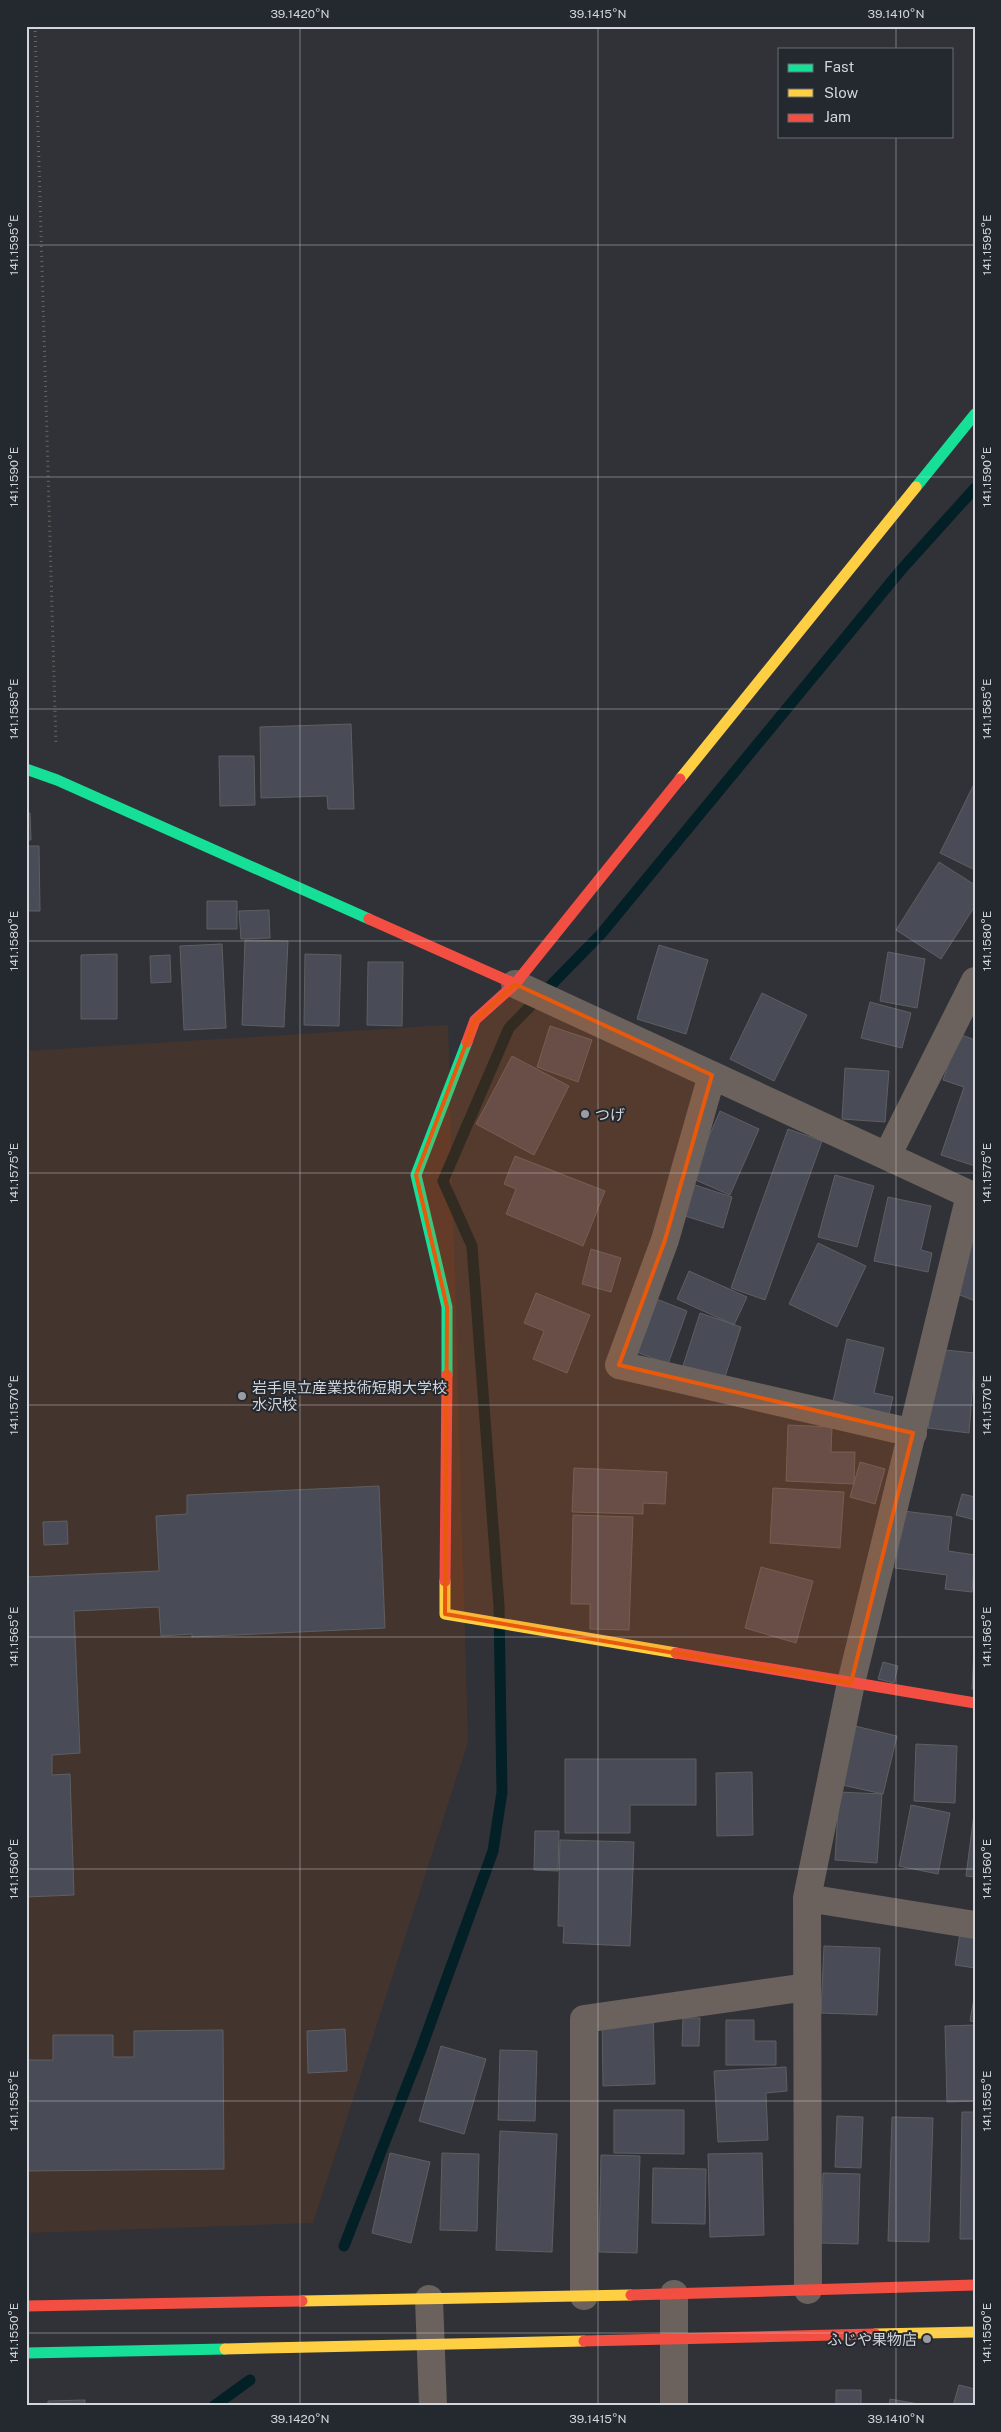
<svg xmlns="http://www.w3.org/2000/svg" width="1001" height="2432" viewBox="0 0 1001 2432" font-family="'Public Sans','Noto Sans JP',sans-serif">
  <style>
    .education { fill: #44342e }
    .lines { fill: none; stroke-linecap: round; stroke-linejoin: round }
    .stream { stroke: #042027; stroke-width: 11 }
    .building { fill: #494c56; stroke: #5e5f62 }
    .path { stroke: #6a6562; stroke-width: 3; stroke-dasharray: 1 4; stroke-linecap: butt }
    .street { stroke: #6b625d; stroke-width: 28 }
    .fast { stroke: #16e098; stroke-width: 11 }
    .slow { stroke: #ffcf43; stroke-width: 11 }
    .jam { stroke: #f24e42; stroke-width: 11 }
    .marked { fill: #e8590c; fill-opacity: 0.2; stroke: #e8590c; stroke-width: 4; stroke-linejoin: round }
    .ticks { fill: none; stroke: #d2d5da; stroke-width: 1; stroke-opacity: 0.45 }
    .poi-dot { fill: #9a9ca1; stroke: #24282f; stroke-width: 2 }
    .labels { text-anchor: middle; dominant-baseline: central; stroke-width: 4; stroke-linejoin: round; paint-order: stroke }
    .poi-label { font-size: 15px; fill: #d2d5da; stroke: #24282f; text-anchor: start }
    .neatline { fill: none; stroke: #d2d5da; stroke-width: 2 }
    .ticks-label { font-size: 12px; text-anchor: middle; fill: #d2d5da }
  </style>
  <rect width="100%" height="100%" fill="#313237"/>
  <path class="education" d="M448 1025 468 1742 313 2223 26 2233V1051Z"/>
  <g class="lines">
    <path class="stream" d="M344 2246 420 2052 493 1851 502 1792 499 1606 472 1246 443 1181 509 1028 601 934 901 570 975 488
      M214 2406 250 2380"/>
  </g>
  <path class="building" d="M351 724 354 809H328L327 796 261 798 260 727Z
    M219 756H254L255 805 220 806Z
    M975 782V870L940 853Z
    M26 813H30L31 840H26Z
    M26 846H39L40 911H26Z
    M939 862 975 885V906L941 959 896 930Z
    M207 901H237V929H207Z
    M269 910 270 938 241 939 239 911Z
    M245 940 288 941 284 1027 242 1025Z
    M222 944 226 1028 184 1030 180 946Z
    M659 945 708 960 686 1034 637 1019Z
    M888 952 925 959 917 1008 880 1001Z
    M117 954V1019H81V955Z
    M305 954 341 955 339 1026 304 1025Z
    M170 955 171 982 151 983 150 956Z
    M368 962H403L402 1026 367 1025Z
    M762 993 807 1015 774 1081 730 1059Z
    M870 1002 911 1013 902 1048 861 1038Z
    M550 1026 592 1040 578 1082 537 1067Z
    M959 1034 975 1040V1166L941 1155 964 1087 943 1080Z
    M512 1056 569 1086 534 1155 476 1124Z
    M845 1068 889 1071 885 1122 842 1119Z
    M720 1111 759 1129 730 1195 691 1178Z
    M788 1129 822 1141 765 1300 731 1288Z
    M515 1156 605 1191 583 1246 506 1214 516 1189 504 1184Z
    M835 1175 874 1186 857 1247 818 1237Z
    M692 1184 732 1197 723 1228 682 1215Z
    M888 1197 931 1206 921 1250 932 1253 928 1272 874 1261Z
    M970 1240 975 1241V1301L950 1291Z
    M818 1243 866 1266 837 1327 789 1304Z
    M591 1249 621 1258 611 1292 582 1284Z
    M689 1271 747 1297 734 1325 677 1299Z
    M536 1293 590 1315 567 1373 533 1359 544 1331 524 1323Z
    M654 1298 687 1311 668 1364 634 1351Z
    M700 1313 741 1327 724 1380 683 1366Z
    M847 1339 884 1348 874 1393 893 1397 886 1427 830 1415Z
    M935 1349 975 1353 969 1433 928 1428Z
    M788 1425 832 1427 831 1452H855L854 1484 786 1481Z
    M860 1462 885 1469 875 1504 850 1497Z
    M574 1468 667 1472 665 1504 643 1503V1514L572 1512Z
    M379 1486 385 1628 192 1637V1634L161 1636 159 1607 74 1611 80 1753 52 1755V1775L70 1774 74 1895 26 1897V1577L159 1571 156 1516 187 1514V1495Z
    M773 1488 844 1492 840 1548 770 1543Z
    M962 1494 975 1497V1520L956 1515Z
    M903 1511 952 1517 948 1551 975 1555 972 1592 945 1589 947 1575 895 1568Z
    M573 1515 633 1517 629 1630 590 1629V1604H571Z
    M67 1521 68 1544 44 1545 43 1522Z
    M761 1567 813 1581 796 1643 745 1628Z
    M975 1630V1689H972Z
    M883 1662 898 1666 894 1683 878 1679Z
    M855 1726 897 1736 883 1794 842 1785Z
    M916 1744 957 1746 955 1803 914 1801Z
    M565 1759H696V1805H630V1833H565Z
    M752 1772 753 1835 717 1836 716 1773Z
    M839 1792 882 1794 877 1863 835 1860Z
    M911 1805 950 1813 938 1874 899 1866Z
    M974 1814 975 1815V1877L966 1876Z
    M535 1831H559L558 1871 534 1870Z
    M560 1840 634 1842 630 1946 563 1943 564 1926H558Z
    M960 1933 975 1935V1968L955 1965Z
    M824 1946 880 1948 877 2015 821 2013Z
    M975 1992V2022L970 2021Z
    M653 2011 655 2084 603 2086 602 2013Z
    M683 2018H700L699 2046H682Z
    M726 2020H754V2041H776V2065H726Z
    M975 2025V2101L947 2102 945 2026Z
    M345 2029 347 2071 308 2073 307 2031Z
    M223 2030 224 2169 26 2171 28 2060H53V2035H113V2057H134V2031Z
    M441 2046 486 2059 464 2134 419 2121Z
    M500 2050 537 2051 535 2121 498 2120Z
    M786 2067 787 2091 766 2093 768 2140 718 2142 714 2071Z
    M614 2110H684V2154L614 2153Z
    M962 2112H975V2239H960Z
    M837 2116 863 2117 861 2168 835 2167Z
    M892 2117 933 2118 929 2242 888 2241Z
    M500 2131 557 2134 552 2252 496 2250Z
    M390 2153 430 2162 411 2243 372 2233Z
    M442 2153 479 2154 477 2231 440 2230Z
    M762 2153 764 2235 710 2237 708 2154Z
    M601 2155 640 2156 637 2253 599 2252Z
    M653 2168 706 2169 705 2224 652 2223Z
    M823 2173 860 2174 858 2244 821 2243Z
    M959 2385 975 2389V2406H953Z
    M836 2390H861V2406H836Z
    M890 2399 930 2406H889Z
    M85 2400V2406H48V2401Z"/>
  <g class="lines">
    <path class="path" d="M35 26 56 745"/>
    <path class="street" d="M515 984 975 1197
      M712 1075 665 1240 619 1365 913 1433
      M887 1156 975 981
      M807 1898 975 1925
      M808 2290 807 1898 851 1683 970 1195
      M674 2294V2406
      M584 2296V2019L807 1987
      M429 2299 433 2406"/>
    <path class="fast" d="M916 487 975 414
      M26 769 57 780 369 919
      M447 1375V1307L416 1175 467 1042
      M26 2353 225 2349"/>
    <path class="slow" d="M680 779 916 487
      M445 1581V1614L676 1653
      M302 2301 631 2295
      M875 2334 975 2332
      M225 2349 584 2341"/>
    <path class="jam" d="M369 919 515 984 475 1020 467 1042
      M515 984 680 779
      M445 1581 447 1375
      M676 1653 975 1703
      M631 2295 975 2285
      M26 2306 302 2301
      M584 2341 875 2334"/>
  </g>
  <path class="marked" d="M515 984 712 1075 665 1240 619 1365 913 1433 851 1683 445 1614 447 1307 416 1175 475 1020Z"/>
  <path class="ticks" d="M300 26V2406M598 26V2406M896 26V49M896 136V2406M26 245H975M26 477H975M26 709H975M26 941H975M26 1173H975M26 1405H975M26 1637H975M26 1869H975M26 2101H975M26 2333H975"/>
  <g class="poi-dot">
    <circle cx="585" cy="1114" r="5"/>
    <circle cx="242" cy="1396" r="5"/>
    <circle cx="927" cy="2339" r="5"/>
  </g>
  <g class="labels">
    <g class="poi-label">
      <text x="595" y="1114">つげ</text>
      <text x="252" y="1387">岩手県立産業技術短期大学校<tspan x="252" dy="17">水沢校</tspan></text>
      <text x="917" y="2339" text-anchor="end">ふじや果物店</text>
    </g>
  </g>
  <rect width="1001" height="2432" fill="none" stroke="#24282f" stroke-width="55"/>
  <rect x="778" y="48" width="175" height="90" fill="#24282f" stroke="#6a6d73"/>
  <rect x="788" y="64" width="25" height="8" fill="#16e098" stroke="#6a6d73"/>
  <text x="824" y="72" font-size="15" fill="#d2d5da">Fast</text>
  <rect x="788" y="89" width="25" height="8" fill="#ffcf43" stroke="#6a6d73"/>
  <text x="824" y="98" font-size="15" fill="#d2d5da">Slow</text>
  <rect x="788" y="114" width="25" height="8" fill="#f24e42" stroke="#6a6d73"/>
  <text x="824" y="122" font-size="15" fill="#d2d5da">Jam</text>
  <rect x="28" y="28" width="946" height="2376" class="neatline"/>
  <g class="ticks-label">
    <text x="300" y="18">39.1420°N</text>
    <text x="598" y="18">39.1415°N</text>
    <text x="896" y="18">39.1410°N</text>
    <text transform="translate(987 245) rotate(-90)" y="4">141.1595°E</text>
    <text transform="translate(14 245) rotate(-90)" y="4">141.1595°E</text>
    <text transform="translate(987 477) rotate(-90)" y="4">141.1590°E</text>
    <text transform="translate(14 477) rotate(-90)" y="4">141.1590°E</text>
    <text transform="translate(987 709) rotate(-90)" y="4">141.1585°E</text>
    <text transform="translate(14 709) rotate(-90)" y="4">141.1585°E</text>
    <text transform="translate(987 941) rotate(-90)" y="4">141.1580°E</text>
    <text transform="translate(14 941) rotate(-90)" y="4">141.1580°E</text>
    <text transform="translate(987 1173) rotate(-90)" y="4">141.1575°E</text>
    <text transform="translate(14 1173) rotate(-90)" y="4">141.1575°E</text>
    <text transform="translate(14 1405) rotate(-90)" y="4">141.1570°E</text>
    <text transform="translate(987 1405) rotate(-90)" y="4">141.1570°E</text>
    <text transform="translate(987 1637) rotate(-90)" y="4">141.1565°E</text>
    <text transform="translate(14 1637) rotate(-90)" y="4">141.1565°E</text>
    <text transform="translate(14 1869) rotate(-90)" y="4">141.1560°E</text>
    <text transform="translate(987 1869) rotate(-90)" y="4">141.1560°E</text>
    <text transform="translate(14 2101) rotate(-90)" y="4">141.1555°E</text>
    <text transform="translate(987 2101) rotate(-90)" y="4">141.1555°E</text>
    <text transform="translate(14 2333) rotate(-90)" y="4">141.1550°E</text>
    <text transform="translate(987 2333) rotate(-90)" y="4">141.1550°E</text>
    <text x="300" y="2423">39.1420°N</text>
    <text x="598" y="2423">39.1415°N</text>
    <text x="896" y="2423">39.1410°N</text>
  </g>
</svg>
